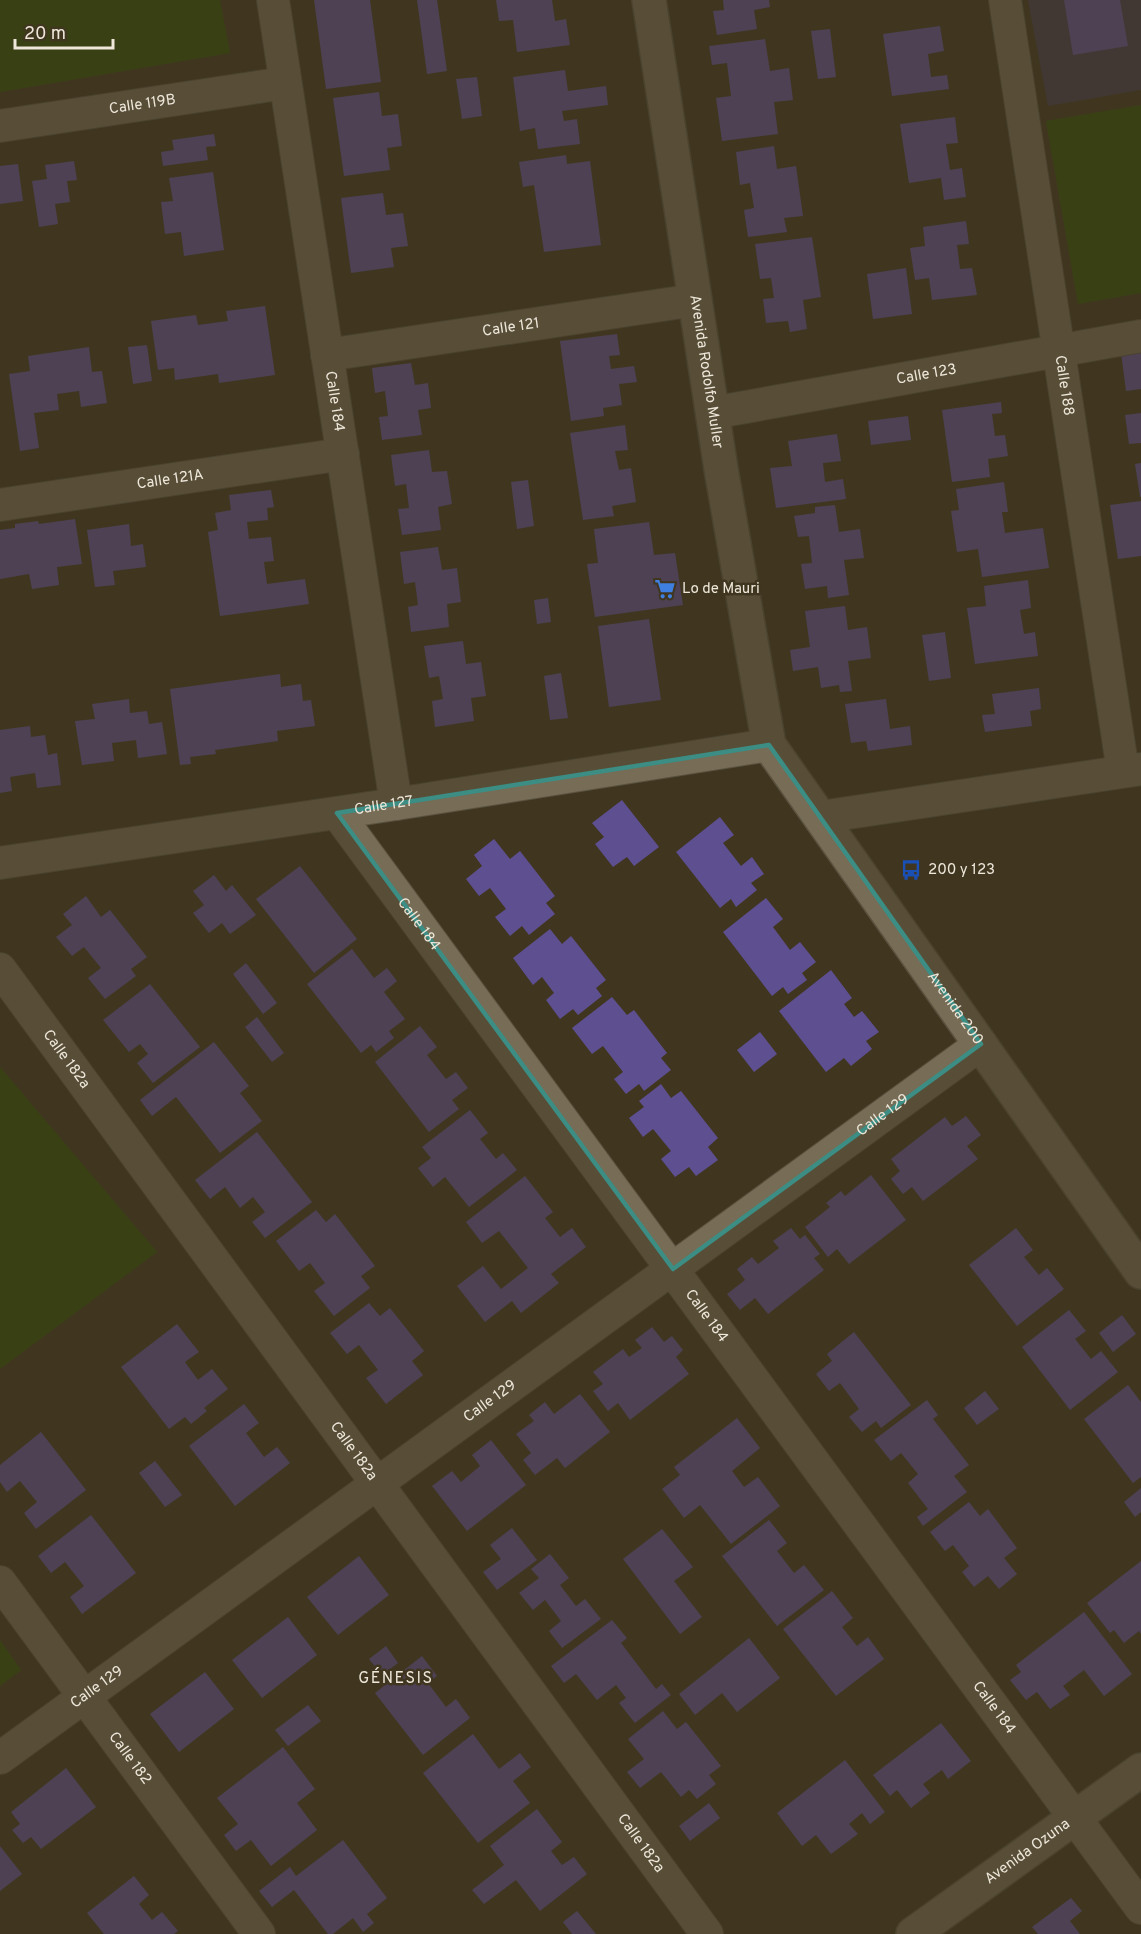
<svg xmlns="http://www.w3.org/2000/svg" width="1141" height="1934" viewBox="0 0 1141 1934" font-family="Overpass,sans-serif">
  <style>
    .education { fill: #463a49 }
    .green { fill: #314e05 }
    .building { fill: #5d4f90 }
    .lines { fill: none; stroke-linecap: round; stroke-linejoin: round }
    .minor-casing { stroke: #5a523f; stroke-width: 34 }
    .secondary-casing { stroke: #5a523f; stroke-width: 36 }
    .minor { stroke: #776c55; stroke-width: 32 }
    .secondary { stroke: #776c55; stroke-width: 33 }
    .marked { fill: none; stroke: #3c8d84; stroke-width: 4.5; stroke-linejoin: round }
    .labels { text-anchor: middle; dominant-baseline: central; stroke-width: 5; stroke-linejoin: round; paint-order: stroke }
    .street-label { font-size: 15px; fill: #eee7da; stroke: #403620 }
    .poi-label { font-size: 15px; fill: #eee7da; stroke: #403620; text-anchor: start }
    .neighbourhood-label { font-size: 16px; letter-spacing: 1.5px; fill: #eee7da; stroke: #403620 }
  </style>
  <rect width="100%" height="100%" fill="#403620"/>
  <path class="education" d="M1028 0H1141V90L1048 106Z"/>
  <path class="green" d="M0 0H220L230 53 0 92Z
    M1141 105V293L1078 304 1046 121Z
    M0 1067 157 1252 0 1369Z
    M0 1640 21 1670 0 1686Z"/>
  <path class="building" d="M314 0H370L381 82 326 89Z
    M417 0H437L447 71 427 74Z
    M496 0H552L555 21 566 19 570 45 517 52 513 20 499 21Z
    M723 0H769L770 7 754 10 757 29 717 35 713 11 724 10Z
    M1064 0H1120L1128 46 1073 55Z
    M940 26 944 51 928 54 931 77 947 75 949 89 892 96 883 34Z
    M830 29 836 77 818 79 811 31Z
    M765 39 770 71 789 68 793 100 774 102 778 134 722 141 716 98 731 96 727 63 712 65 709 46Z
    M565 70 568 91 606 86 608 105 562 111 564 121 577 119 580 144 538 149 535 128 520 131 513 77Z
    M477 77 482 116 462 119 456 79Z
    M379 92 382 116 398 114 402 146 387 148 390 170 344 176 333 98Z
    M955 117 958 143 946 144 950 170 962 168 966 197 944 200 941 178 909 183 900 124Z
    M214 134 216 146 206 147 208 160 163 166 161 152 174 150 172 140Z
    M774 146 777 169 796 166 803 216 784 218 787 232 748 237 744 210 754 208 750 183 740 185 736 152Z
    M566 155 567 164 590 161 601 245 544 252 534 185 523 187 519 162Z
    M74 161 77 180 67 181 70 202 55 204 58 224 39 227 32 181 47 179 45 165Z
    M18 164 23 201 0 204V166Z
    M213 172 224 250 184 256 181 232 165 234 161 202 173 201 169 178Z
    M383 193 386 215 403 213 408 246 391 248 394 267 351 273 341 198Z
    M966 221 969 244 957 245 960 269 972 268 977 295 932 300 929 278 915 280 910 248 925 246 923 227Z
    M812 237 821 297 803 300 807 329 790 332 788 321 766 323 763 299 774 298 771 278 760 279 755 244Z
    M906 268 912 314 873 319 867 274Z
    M265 306 275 375 219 383 218 374 175 380 174 368 158 370 151 321 196 315 198 325 228 321 226 311Z
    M617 334 620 355 609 356 611 369 634 366 637 382 619 384 622 405 603 408 604 416 571 421 560 341Z
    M147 345 152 381 133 384 128 347Z
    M89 347 92 372 102 371 107 403 81 407 79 391 57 394 59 410 34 413 39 448 20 451 9 374 30 371 28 356Z
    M1141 350V389L1126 391 1121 353Z
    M411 363 415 385 428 383 431 408 418 410 422 435 382 440 379 417 388 416 385 391 375 393 372 368Z
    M1001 402 1002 413 992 414 995 436 1005 435 1008 456 988 459 990 477 952 482 942 410Z
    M1141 413V443L1129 444 1125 415Z
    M908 416 911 440 871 445 868 421Z
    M625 425 628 450 615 451 619 470 631 468 636 502 612 506 614 516 583 520 570 433Z
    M837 434 841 461 823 463 825 482 843 479 846 499 776 508 770 468 792 466 788 441Z
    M429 450 432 472 447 471 452 504 438 507 441 530 402 535 398 509 409 508 406 484 395 486 391 455Z
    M1141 463V497H1140L1135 464Z
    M528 480 534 526 517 529 511 482Z
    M1004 482 1008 512H1002L1005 533 1043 528 1049 568 982 577 978 549 957 552 951 511 959 510 956 489Z
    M271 490 274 507 267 508 268 520 247 522 249 539 271 537 274 561 264 562 267 584 305 579 309 604 220 616 208 532 218 530 215 513 231 510 229 495Z
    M1141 501V556L1118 559 1110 505Z
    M835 505 839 532 860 529 864 558 844 560 849 595 828 598 827 586 805 589 801 564 812 563 809 536 798 537 794 516 815 513V507Z
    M75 519 82 564 57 567 59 585 32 589 29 574 0 579V530L15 528V524L38 521 39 524Z
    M649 522 654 555 675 553 683 605 595 617 587 564 598 563 594 529Z
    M129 524 131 546 143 544 146 567 113 571 115 585 95 587 87 530Z
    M438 547 442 570 457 568 461 602 447 604 449 627 411 632 408 607 418 605 415 582 404 584 400 552Z
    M1028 580 1031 608 1020 610 1024 634 1035 632 1038 656 975 664 967 608 986 606 984 586Z
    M548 598 551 622 537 624 534 600Z
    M845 606 848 630 867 627 871 658 848 661 852 691 840 692 839 685 821 688 818 667 793 671 790 650 810 647 805 611Z
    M649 619 661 700 609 707 598 626Z
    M945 632 951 678 929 681 922 635Z
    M463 641 466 664 481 662 486 696 471 698 474 721 435 727 432 701 443 699 439 676 429 678 424 646Z
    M561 673 568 718 550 720 544 676Z
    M280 674 281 687 301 684 303 701 311 700 315 726 277 731 278 741 215 750 216 754 190 757 191 764 180 765 170 689Z
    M1039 688 1041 709 1030 711 1032 726 985 732 982 715 995 714 992 694Z
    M129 699 130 713 147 711 149 724 162 722 167 754 138 758 136 740 112 743 114 761 82 765 75 721 95 719 92 704Z
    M886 699 890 729 910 726 912 745 868 751 866 741 851 743 845 704Z
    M30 726 31 737 45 735 48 755 57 753 61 785 37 788 35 773 10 777 12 791 0 793V730Z
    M622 800 659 847 634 866 627 857 613 867 595 844 604 837 592 823Z
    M720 817 734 835 723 843 741 866 752 857 764 874 751 883 757 890 736 907 731 899 720 908 676 852Z
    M494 839 510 859 520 851 555 896 546 903 555 914 529 935 522 926 510 936 495 917 506 909 490 888 479 896 466 879 482 866 474 855Z
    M300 866 357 939 314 973 256 899Z
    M214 875 226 891 232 885 256 915 230 934 222 923 209 933 193 913 204 905 193 891Z
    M86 896 101 917 110 910 147 957 131 969 136 976 105 999 88 978 101 968 84 947 72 956 56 937 72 925 63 914Z
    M766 898 783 919 773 927 790 950 800 942 816 962 802 973 807 980 788 994 783 987 772 996 723 932Z
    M550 929 562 944 571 936 606 980 596 988 602 996 578 1015 573 1009 560 1019 546 1000 554 993 542 977 533 985 513 958Z
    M352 949 374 978 387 968 397 981 384 992 405 1019 389 1031 394 1038 376 1052 371 1045 361 1053 307 984Z
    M246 963 277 1003 263 1014 233 974Z
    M831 970 852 998 844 1004 854 1017 862 1011 879 1032 866 1041 872 1049 851 1066 844 1058 826 1072 779 1011Z
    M150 984 200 1047 153 1083 137 1063 148 1054 140 1044 129 1052 103 1020Z
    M612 997 627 1015 634 1010 667 1053 661 1058 671 1070 644 1091 639 1084 626 1094 614 1079 623 1072 603 1046 592 1054 572 1028Z
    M257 1017 284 1053 272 1062 245 1027Z
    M420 1026 437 1047 427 1055 446 1079 456 1072 468 1088 452 1100 459 1109 429 1132 375 1062Z
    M760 1032 777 1054 754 1072 737 1050Z
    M214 1042 249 1086 240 1093 262 1121 220 1153 176 1097 152 1116 140 1100Z
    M661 1084 671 1098 681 1091 718 1138 708 1147 718 1160 696 1176 689 1167 675 1177 661 1159 671 1151 653 1129 643 1137 629 1118 644 1107 639 1101Z
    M470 1110 488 1133 480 1139 496 1159 503 1153 517 1170 469 1207 445 1177 433 1187 418 1168 431 1158 422 1147Z
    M966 1116 981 1135 967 1146 978 1159 923 1201 912 1187 903 1194 891 1179 900 1171 891 1159 945 1117 952 1126Z
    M257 1132 312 1202 265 1238 252 1222 265 1212 253 1197 240 1208 225 1187 210 1199 195 1180Z
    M871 1175 906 1220 849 1264 837 1249 828 1257 805 1227 830 1207 826 1203 841 1191 845 1196Z
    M525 1176 553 1212 545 1218 560 1237 572 1228 586 1247 551 1274 559 1283 521 1313 512 1301 485 1322 457 1286 483 1266 501 1289 528 1268 499 1231 482 1243 466 1222Z
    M316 1210 326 1222 335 1214 375 1266 361 1276 370 1288 334 1316 314 1291 325 1283 310 1263 299 1271 276 1241Z
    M791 1228 800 1239 805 1235 820 1254 814 1258 824 1270 768 1314 755 1298 740 1310 727 1294 745 1280 737 1269 752 1257 758 1264 779 1248 773 1241Z
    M1016 1228 1033 1250 1024 1257 1039 1275 1047 1268 1064 1289 1017 1326 969 1265Z
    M369 1303 380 1316 390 1308 424 1351 412 1361 423 1375 386 1404 366 1378 378 1370 359 1345 347 1354 330 1333Z
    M1069 1310 1086 1331 1075 1339 1091 1359 1101 1351 1118 1372 1070 1410 1022 1347Z
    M1122 1315 1136 1334 1113 1352 1099 1333Z
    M177 1324 199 1352 185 1362 198 1380 212 1369 228 1389 204 1408 207 1411 191 1424 185 1417 169 1429 121 1367Z
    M652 1327 664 1342 672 1336 683 1350 676 1357 689 1374 630 1420 618 1403 608 1411 593 1391 603 1384 593 1372 623 1349 629 1357 642 1348 635 1340Z
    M854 1332 911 1405 881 1428 876 1421 862 1432 849 1417 859 1409 840 1383 829 1391 816 1374 832 1361 827 1354Z
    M1128 1385 1141 1402V1477L1133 1483 1084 1419Z
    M985 1391 999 1409 977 1425 964 1408Z
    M580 1394 610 1432 565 1468 557 1458 535 1475 523 1460 531 1453 516 1434 534 1421 529 1415 545 1402 554 1414Z
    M927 1400 938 1415 933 1419 969 1465 954 1476 967 1492 923 1526 917 1517 928 1509 908 1483 918 1474 901 1453 891 1461 874 1440Z
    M244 1404 259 1423 246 1433 264 1457 277 1447 290 1463 235 1506 189 1446Z
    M737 1418 760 1448 732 1471 744 1487 758 1477 780 1506 731 1544 700 1505 684 1518 662 1489 680 1475 674 1467Z
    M41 1432 86 1490 36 1529 24 1513 37 1502 20 1481 7 1492 0 1482V1465Z
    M491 1440 526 1485 467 1531 432 1486 452 1471 461 1482 480 1466 472 1455Z
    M155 1461 182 1495 165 1507 139 1473Z
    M1141 1488V1512L1135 1517 1124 1502Z
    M969 1502 980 1516 988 1509 1017 1548 1004 1558 1017 1574 999 1589 988 1576 974 1587 962 1572 969 1566 953 1545 945 1551 930 1532Z
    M91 1515 136 1573 82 1614 70 1597 84 1586 65 1562 51 1573 38 1556Z
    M769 1520 787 1543 777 1551 794 1573 804 1565 824 1590 777 1626 722 1556Z
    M512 1528 537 1560 497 1590 483 1572 501 1559 490 1545Z
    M662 1529 693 1567 674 1581 702 1617 680 1634 623 1559Z
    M550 1554 569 1578 560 1585 576 1606 585 1599 601 1619 562 1648 549 1631 561 1621 545 1600 533 1610 519 1593 539 1578 531 1569Z
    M359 1556 389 1595 338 1635 307 1597Z
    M1141 1561V1634L1139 1631 1124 1643 1114 1630 1110 1633 1087 1603Z
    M832 1591 853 1618 842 1627 857 1646 868 1637 884 1659 836 1696 783 1629Z
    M1084 1612 1132 1674 1104 1696 1084 1670 1063 1686 1070 1695 1050 1709 1037 1692 1026 1700 1010 1680 1021 1672 1016 1665Z
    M288 1617 317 1655 262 1698 232 1660Z
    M612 1620 627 1638 621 1643 656 1689 662 1684 671 1695 635 1723 619 1703 626 1698 616 1685 597 1700 576 1674 564 1683 551 1666Z
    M749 1638 780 1678 737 1712 722 1693 695 1715 679 1694Z
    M386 1646 398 1663 382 1675 369 1659Z
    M422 1656 437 1676 428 1683 446 1707 456 1699 470 1718 423 1755 375 1693Z
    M205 1672 234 1709 179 1752 150 1714Z
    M308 1705 321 1721 288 1746 275 1730Z
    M663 1711 677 1729 686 1722 721 1766 709 1775 716 1784 697 1799 689 1790 681 1797 661 1772 640 1788 627 1772 644 1759 628 1739Z
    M941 1723 971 1761 948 1779 942 1770 923 1784 930 1793 911 1808 897 1790 890 1796 873 1775Z
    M473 1734 499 1769 520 1753 531 1767 513 1781 530 1803 478 1843 423 1773Z
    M283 1747 315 1789 297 1803 317 1830 271 1866 251 1840 236 1851 224 1835 238 1824 217 1798Z
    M845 1760 885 1812 870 1824 862 1813 849 1824 858 1834 831 1854 816 1835 802 1846 777 1813Z
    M66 1768 96 1807 41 1849 31 1837 23 1843 12 1830 20 1824 11 1812Z
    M709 1803 720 1818 690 1841 679 1826Z
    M537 1809 562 1842 551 1851 562 1865 574 1857 587 1874 540 1911 516 1880 484 1904 472 1890 504 1865 490 1846Z
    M343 1840 387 1898 367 1914 374 1923 363 1932 353 1918 333 1934H328L294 1890 272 1907 259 1891 290 1867 296 1876Z
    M0 1846 22 1874 0 1891Z
    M134 1876 149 1895 139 1904 152 1920 162 1912 178 1931 174 1934H104L87 1913Z
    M1071 1898 1082 1911 1070 1921 1080 1934H1038L1032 1927Z
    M577 1911 596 1934H572L563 1922Z"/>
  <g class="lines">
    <g class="minor-casing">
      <g id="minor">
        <path id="s1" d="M273 0 396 804"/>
        <path id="s2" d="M1005 0 1123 771"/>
        <path id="s3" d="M0 126 285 83"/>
        <path id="s4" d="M327 355 695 300"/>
        <path id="s5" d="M712 413 1141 336"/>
        <path id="s6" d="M0 505 343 454"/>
        <path id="s7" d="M337 813 1141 1908"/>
        <path d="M821 817 1141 769"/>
        <path id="s8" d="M0 863 396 804 769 745"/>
        <path id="s9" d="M0 969 707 1934"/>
        <path id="s10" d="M0 1582 259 1934"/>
        <path id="s11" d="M0 1758 981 1044"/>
      </g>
    </g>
    <g class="secondary-casing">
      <g id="secondary">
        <path id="s12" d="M649 0 721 469 769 745 1141 1272"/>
        <path id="s13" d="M913 1934 1141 1770"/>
      </g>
    </g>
    <use href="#minor" class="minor"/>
    <use href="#secondary" class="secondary"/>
  </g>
  <path d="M0 0H1141V1934H0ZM769 745 981 1044 673 1269 337 813Z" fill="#403620" fill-opacity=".55" fill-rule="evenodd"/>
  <path class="marked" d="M769 745 981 1044 673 1269 337 813Z"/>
  <defs>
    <g id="supermarket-bare" transform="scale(1.62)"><path d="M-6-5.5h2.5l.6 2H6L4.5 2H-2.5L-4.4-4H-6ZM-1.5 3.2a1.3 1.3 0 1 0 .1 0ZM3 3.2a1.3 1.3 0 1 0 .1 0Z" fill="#3f7fe0" stroke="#403620" stroke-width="2.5" paint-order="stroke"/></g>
    <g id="bus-bare" transform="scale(1.62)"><path d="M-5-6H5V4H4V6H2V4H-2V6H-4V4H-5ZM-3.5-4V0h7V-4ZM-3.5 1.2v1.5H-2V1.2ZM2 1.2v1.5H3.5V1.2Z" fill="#1a4fb4" stroke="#403620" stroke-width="2.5" paint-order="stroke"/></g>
  </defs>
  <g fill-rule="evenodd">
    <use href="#supermarket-bare" x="665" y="589"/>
    <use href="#bus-bare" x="911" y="870"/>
  </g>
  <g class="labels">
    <g class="street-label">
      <text stroke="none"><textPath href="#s3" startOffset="144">Calle 119B</textPath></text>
      <text stroke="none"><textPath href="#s4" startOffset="186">Calle 121</textPath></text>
      <text stroke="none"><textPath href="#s12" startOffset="376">Avenida Rodolfo Muller</textPath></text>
      <text stroke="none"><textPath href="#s5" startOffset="218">Calle 123</textPath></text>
      <text stroke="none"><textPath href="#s2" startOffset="390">Calle 188</textPath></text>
      <text stroke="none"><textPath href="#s1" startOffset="406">Calle 184</textPath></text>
      <text stroke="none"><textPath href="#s6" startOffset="172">Calle 121A</textPath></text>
      <text stroke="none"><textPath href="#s8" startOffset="388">Calle 127</textPath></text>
      <text stroke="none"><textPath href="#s7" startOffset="138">Calle 184</textPath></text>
      <text stroke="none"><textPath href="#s12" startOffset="1077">Avenida 200</textPath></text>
      <text stroke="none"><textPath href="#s9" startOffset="112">Calle 182a</textPath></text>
      <text stroke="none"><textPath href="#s11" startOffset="1092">Calle 129</textPath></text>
      <text stroke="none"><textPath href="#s7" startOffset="624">Calle 184</textPath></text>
      <text stroke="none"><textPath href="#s11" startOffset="606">Calle 129</textPath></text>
      <text stroke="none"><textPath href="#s9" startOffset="598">Calle 182a</textPath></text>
      <text stroke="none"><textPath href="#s11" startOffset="120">Calle 129</textPath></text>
      <text stroke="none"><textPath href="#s7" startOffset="1110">Calle 184</textPath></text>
      <text stroke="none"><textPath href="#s10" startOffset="219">Calle 182</textPath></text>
      <text stroke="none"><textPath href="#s9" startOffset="1084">Calle 182a</textPath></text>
      <text stroke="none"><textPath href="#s13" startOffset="141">Avenida Ozuna</textPath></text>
    </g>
    <g class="poi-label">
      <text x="682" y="589">Lo de Mauri</text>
      <text x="928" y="870">200 y 123</text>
    </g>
    <g class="neighbourhood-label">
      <text x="396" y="1679">GÉNESIS</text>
    </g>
  </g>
  <path d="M15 39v9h98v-9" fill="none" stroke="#eee7da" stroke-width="3"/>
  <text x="24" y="39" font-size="18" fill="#eee7da" stroke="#403620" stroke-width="4.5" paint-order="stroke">20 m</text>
</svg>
